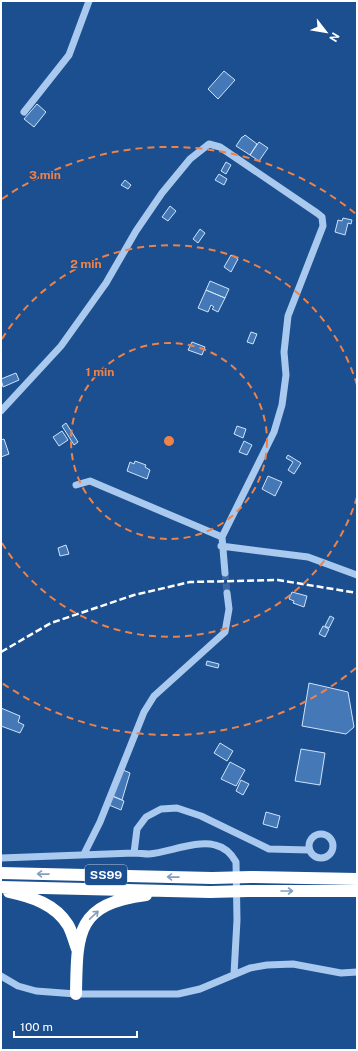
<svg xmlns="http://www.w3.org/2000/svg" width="358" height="1051" viewBox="0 0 358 1051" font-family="'Public Sans',sans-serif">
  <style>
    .building { fill: #4478b7; stroke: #cfe3fa }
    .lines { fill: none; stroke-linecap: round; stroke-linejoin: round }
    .minor-tunnel { stroke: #3d69a0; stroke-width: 7; stroke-dasharray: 7 3.5; stroke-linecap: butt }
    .minor { stroke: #a9c9ee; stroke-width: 7 }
    .highway { stroke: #fff; stroke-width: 12 }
    .rail { stroke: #fff; stroke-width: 2.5; stroke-dasharray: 7 3; stroke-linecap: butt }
    .highway-bridge { stroke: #fff; stroke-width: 12 }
    .oneway { stroke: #829ec1 }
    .ring { fill: none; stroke: #ee8249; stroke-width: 2; stroke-dasharray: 7 5 }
    .labels { text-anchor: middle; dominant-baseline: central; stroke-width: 3; stroke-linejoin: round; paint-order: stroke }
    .shield { fill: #1b4f8f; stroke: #bbcadd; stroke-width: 1 }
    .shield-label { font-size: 12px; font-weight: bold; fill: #fff }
    .centre { fill: #ee8249; stroke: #1b4f8f; stroke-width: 2 }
    .ring-label { font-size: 12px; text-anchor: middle; font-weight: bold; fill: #ee8249; stroke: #1b4f8f; stroke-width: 3; stroke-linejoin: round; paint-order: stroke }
  </style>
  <rect width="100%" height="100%" fill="#1b4f8f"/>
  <path class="building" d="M224 71 235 80 218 99 208 89Z
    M37 104 46 112 34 127 24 119Z
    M245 135 257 144 250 155 236 146 242 137H243Z
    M259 142 268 148 259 161 250 155Z
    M226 162 231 165 226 174 221 171Z
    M219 174 227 179 224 185 215 180Z
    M125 180 131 185 128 189 121 185Z
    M170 206 176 211 168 221 162 217Z
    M343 218 352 220 351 224 348 223 345 235 335 232 338 220 342 221Z
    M200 229 205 233 198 243 193 239Z
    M231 255 238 259 231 272 224 267Z
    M210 281 229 289 225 298 206 290Z
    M206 290 225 298 218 312 212 309 214 307 211 305 208 312 198 308Z
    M251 332 257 334 253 344 247 342Z
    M192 342 205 347 202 355 188 350Z
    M16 373 19 380 3 387 1 379Z
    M66 423 78 442 74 445 62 426Z
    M237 426 246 429 243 438 234 434Z
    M62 431 68 440 59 446 53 437Z
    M4 439 9 454 1 457V440Z
    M244 441 252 445 247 455 239 452Z
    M288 455 301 463 294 474 288 470 293 462 286 458Z
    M135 461 146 465 145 467 150 470 147 479 127 471 130 462 134 464Z
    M268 476 282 482 275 496 262 489Z
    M66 545 69 554 60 556 58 548Z
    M292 592 307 596 304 607 293 603 294 601 289 599Z
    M330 616 334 618 329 628 325 626Z
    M323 626 329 629 325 637 319 634Z
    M207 661 219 664 218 668 206 665Z
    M309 683 348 692 354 727 346 734 302 726Z
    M1 708 20 716 18 722 24 725 20 733 1 726Z
    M220 743 233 751 227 761 214 753Z
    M301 749 325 753 320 785 295 781Z
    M230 762 245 770 236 786 221 779Z
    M123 770 130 773 122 800 113 796Z
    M241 780 249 784 243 795 236 791Z
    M112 796 124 801 121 810 109 805Z
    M266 812 280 816 277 828 263 824Z"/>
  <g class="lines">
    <path class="minor-tunnel" d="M225 573 227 593"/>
    <path class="minor" d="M24 112 69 55 89 1
      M1 411 61 346 106 283 136 231 162 193 190 159 209 144 220 147 317 213 322 217 323 226 288 316 284 352 286 375 282 405 274 432 222 537 225 573
      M76 485 90 481 222 537
      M221 546 308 557 357 575
      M309 846a12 12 0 1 1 24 0a12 12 0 1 1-24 0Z
      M84 854 100 822 144 712 154 696 225 632 229 609 227 593
      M1 858 134 853
      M234 974 237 920 236 862C231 853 224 847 215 845 197 840 169 852 149 854 144 854 139 853 134 853L137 829 146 817 161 809 177 808 201 816 269 849 309 850
      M1 976 18 986 36 991 76 994H178L200 989 250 968 267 965 293 964 341 973 357 972"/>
    <path class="highway" d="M1 873 212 878
      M251 877 357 879
      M1 887 210 892
      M248 891H357
      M9 892C32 897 55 904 68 925 72 932 74 941 77 949
      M76 994C77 933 76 904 146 895"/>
    <path class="rail" d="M1 652 51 623 134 595 190 582 278 580 357 593"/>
    <path class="highway-bridge" d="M212 878 251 877
      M210 892 248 891"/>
  </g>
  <defs><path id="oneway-shaft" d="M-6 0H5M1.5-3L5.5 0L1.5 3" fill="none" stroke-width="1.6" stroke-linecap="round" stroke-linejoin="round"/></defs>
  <g class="oneway">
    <use href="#oneway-shaft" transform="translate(43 874) rotate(-179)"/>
    <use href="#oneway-shaft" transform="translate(173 877) rotate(-179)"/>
    <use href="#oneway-shaft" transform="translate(287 891)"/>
    <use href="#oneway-shaft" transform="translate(94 915) rotate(-43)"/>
  </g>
  <g class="ring">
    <circle cx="169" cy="441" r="98"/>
    <path d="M357 497A196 196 0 0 1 2 543M2 339A196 196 0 0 1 357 385"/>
    <path d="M356 668A294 294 0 0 1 2 683M2 199A294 294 0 0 1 356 214"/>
  </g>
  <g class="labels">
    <rect class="shield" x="85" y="865" width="42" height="20" rx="3"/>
    <g class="shield-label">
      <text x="106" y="875">SS99</text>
    </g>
  </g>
  <circle cx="169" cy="441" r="6" class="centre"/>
  <g class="ring-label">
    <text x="45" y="179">3 min</text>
    <text x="86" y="268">2 min</text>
    <text x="100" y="376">1 min</text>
  </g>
  <rect width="358" height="1051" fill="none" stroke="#ffffff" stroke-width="4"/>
  <g transform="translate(326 32) rotate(121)" stroke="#1b4f8f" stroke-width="3" paint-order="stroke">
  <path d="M0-3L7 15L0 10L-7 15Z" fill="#ffffff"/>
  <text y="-6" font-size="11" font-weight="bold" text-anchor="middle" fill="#ffffff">N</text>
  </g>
  <path d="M14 1031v6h123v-6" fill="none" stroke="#ffffff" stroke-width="2"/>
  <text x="20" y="1031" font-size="12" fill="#ffffff" stroke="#1b4f8f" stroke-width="3" paint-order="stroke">100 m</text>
</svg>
